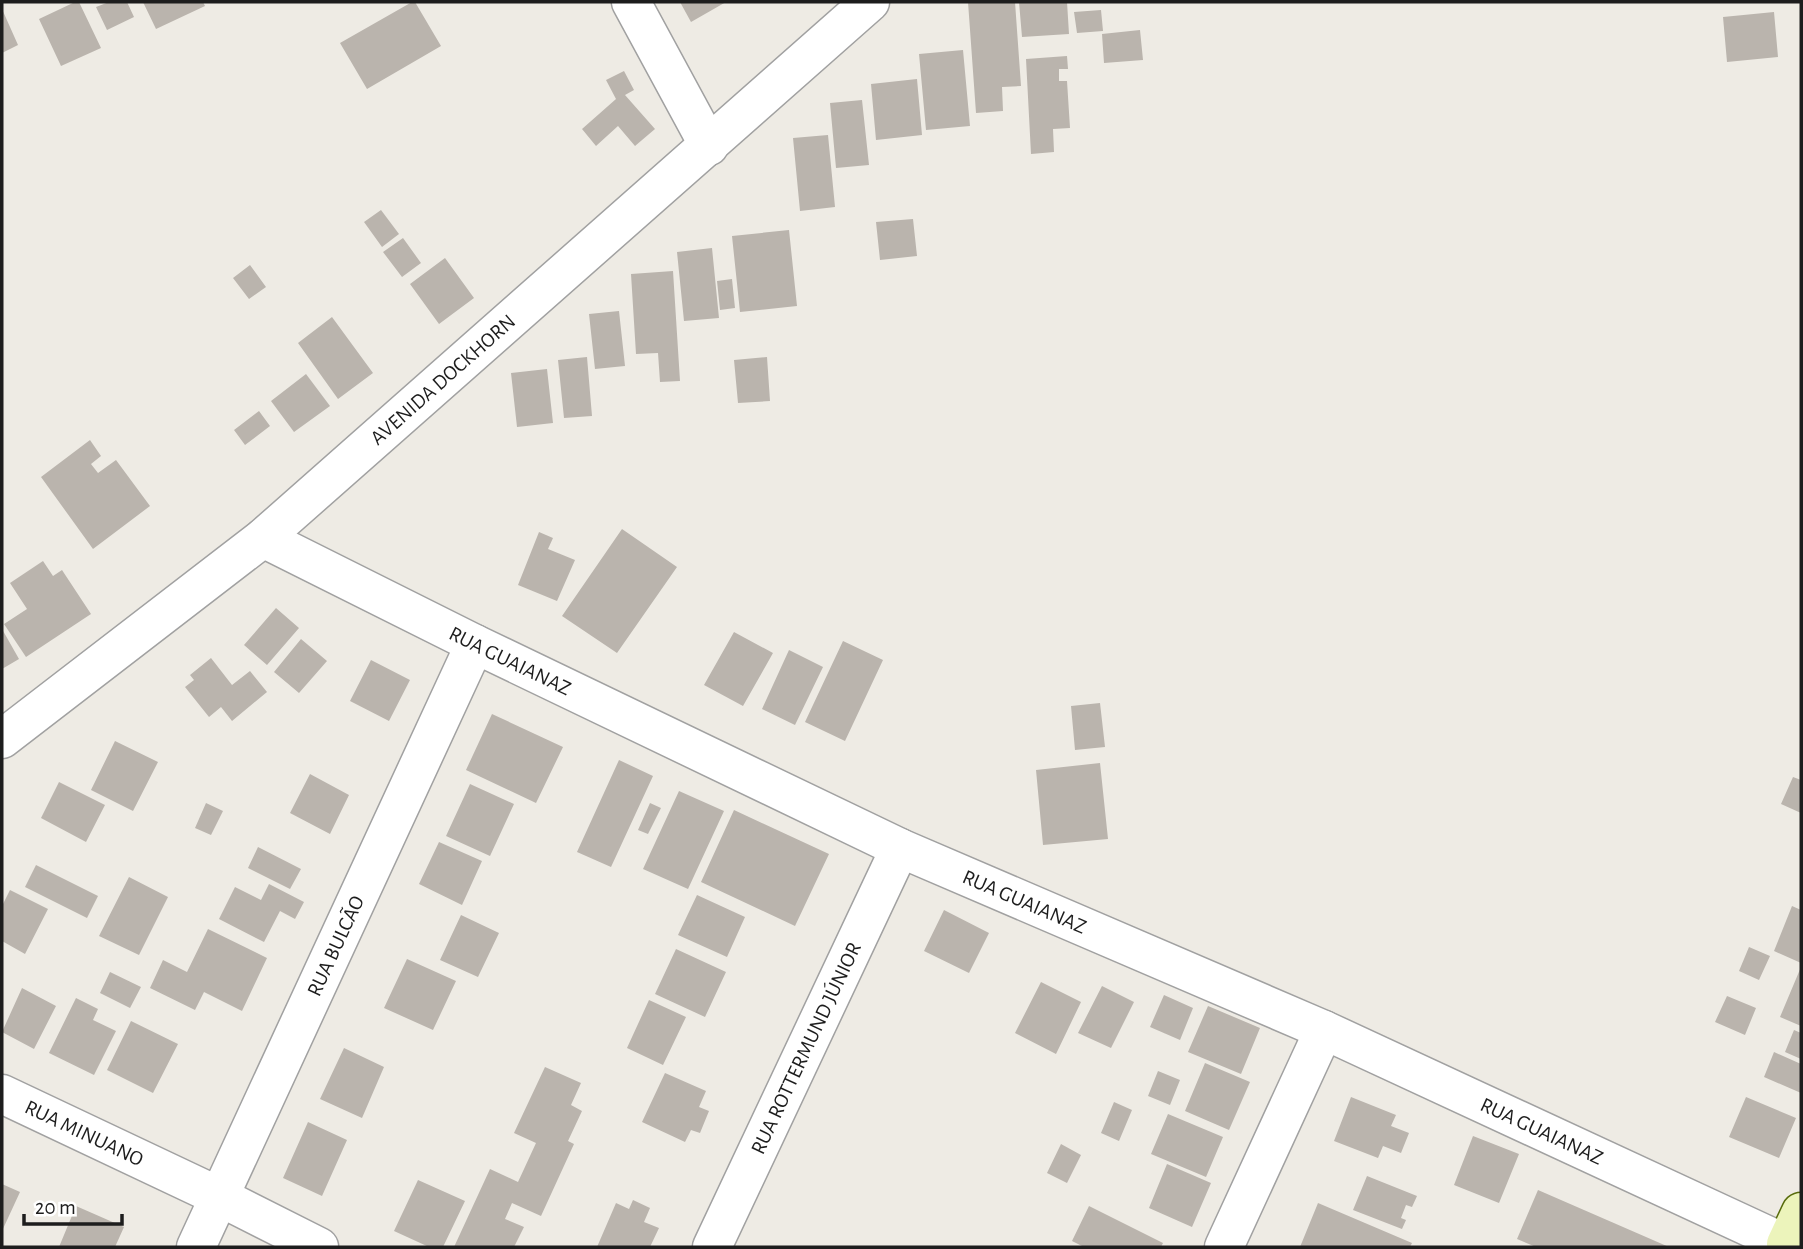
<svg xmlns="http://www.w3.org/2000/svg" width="1803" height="1249" viewBox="0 0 1803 1249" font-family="'Alegreya Sans',sans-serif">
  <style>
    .building { fill: #bab4ad }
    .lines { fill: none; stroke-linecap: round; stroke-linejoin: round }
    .street-casing { stroke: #a1a1a1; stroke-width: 41 }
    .secondary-casing { stroke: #586c0d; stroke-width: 41 }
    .street { stroke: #fff; stroke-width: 38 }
    .secondary { stroke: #ecf4bb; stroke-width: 38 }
    .labels { text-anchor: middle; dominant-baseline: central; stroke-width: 6; stroke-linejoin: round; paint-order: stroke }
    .street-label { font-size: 21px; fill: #1d1d1d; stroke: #fff }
  </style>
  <rect width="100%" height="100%" fill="#eeebe4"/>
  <path class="building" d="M75 2H79L101 48 61 66 39 19Z
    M109 2H127L134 17 107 30 96 7Z
    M143 2H203L205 6 156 29Z
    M412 2H415L441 46 367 89 340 43Z
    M680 2H726L691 22Z
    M968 2H1015L1021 86 1002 87 1003 111 976 113Z
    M1019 2H1067L1069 34 1022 37Z
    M2 9 18 45 2 53Z
    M1101 10 1103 31 1077 33 1074 12Z
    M1774 12 1778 57 1727 62 1723 17Z
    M1140 30 1143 60 1104 63 1102 34Z
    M963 50 970 126 926 130 919 54Z
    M1067 56 1068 69H1059V81H1067L1070 128 1053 129 1054 152 1031 154 1026 59Z
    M624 71 634 90 625 95 655 129 635 146 618 126 596 146 582 129 616 99 606 80Z
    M917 79 922 135 876 140 871 84Z
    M862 100 869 165 836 168 830 103Z
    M828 135 835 207 800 211 793 138Z
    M381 210 399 234 382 247 364 222Z
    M913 219 917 256 880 260 876 222Z
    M789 230 797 306 740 312 732 236Z
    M403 238 421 263 402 277 383 252Z
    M712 248 719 318 684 321 677 252Z
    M445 258 474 298 439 324 410 284Z
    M250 265 266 287 249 299 233 278Z
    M673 271 680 381 660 382 658 353 636 354 631 274Z
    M732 279 735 308 720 310 717 281Z
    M619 311 625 366 595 369 589 314Z
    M332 317 373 373 338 399 298 343Z
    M587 357 592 416 564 418 558 360Z
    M767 357 770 401 738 403 734 360Z
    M547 369 553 423 517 427 511 373Z
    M306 374 330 406 294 432 271 401Z
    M259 411 270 426 245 445 234 430Z
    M90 440 101 456 91 464 98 473 116 460 150 506 93 549 41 477Z
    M622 529 677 567 617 653 562 616Z
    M539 532 553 538 548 549 575 560 557 601 518 585Z
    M43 561 53 576 62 570 91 614 26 657 4 624 27 609 10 583Z
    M276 608 299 628 267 665 244 645Z
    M2 629 19 659 2 669Z
    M734 632 773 653 743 706 704 685Z
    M301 639 327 661 299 693 274 672Z
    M843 641 883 660 845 741 805 722Z
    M789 650 823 667 795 725 762 709Z
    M211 658 232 685 250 671 267 692 232 721 221 707 209 717 185 687 194 680 190 675Z
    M371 660 410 680 389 721 350 701Z
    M1100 703 1105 747 1075 750 1071 706Z
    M492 714 563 747 536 803 466 770Z
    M115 741 158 762 133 811 91 790Z
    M619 760 653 776 611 867 577 852Z
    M1100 763 1108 839 1043 845 1036 770Z
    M310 774 349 795 330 834 290 813Z
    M1793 777 1801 780V813L1781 804Z
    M59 782 105 805 86 842 41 818Z
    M470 784 514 804 490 856 446 836Z
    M679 791 724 811 688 889 643 869Z
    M206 803 223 811 211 835 195 828Z
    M650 803 661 808 648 834 638 830Z
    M734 810 829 854 795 926 701 882Z
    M439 842 482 861 462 905 419 884Z
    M258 847 301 869 290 889 248 868Z
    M36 865 98 896 87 918 25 887Z
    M129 877 168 897 139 955 99 936Z
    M269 884 304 902 295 919 280 911 264 942 219 919 235 887 261 900Z
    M10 890 48 909 25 954 2 941V906Z
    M697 895 745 917 727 957 678 935Z
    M1792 906 1801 910V963L1774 951Z
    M944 910 989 933 969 973 924 951Z
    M461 915 499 933 478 977 440 960Z
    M208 929 267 958 242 1011 204 992 195 1010 150 988 163 960 187 972Z
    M1749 947 1770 956 1759 980 1739 971Z
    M676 949 726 972 705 1017 655 994Z
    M407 959 456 981 433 1030 384 1008Z
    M1801 967V1026L1780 1017Z
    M110 972 141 987 130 1008 100 993Z
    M1041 982 1081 1002 1056 1054 1015 1033Z
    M1102 986 1134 1002 1111 1048 1078 1033Z
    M22 988 56 1006 34 1049 2 1032Z
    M1164 995 1193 1008 1180 1040 1150 1027Z
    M1727 996 1756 1008 1745 1035 1715 1022Z
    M76 998 98 1009 93 1020 116 1031 94 1075 49 1053Z
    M649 1000 686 1017 663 1065 627 1048Z
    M1208 1006 1260 1028 1241 1074 1188 1052Z
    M131 1021 178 1044 153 1093 107 1070Z
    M1794 1030 1801 1033V1059L1785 1052Z
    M344 1048 384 1067 362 1118 320 1099Z
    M1774 1052 1801 1064V1093L1764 1077Z
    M1205 1063 1250 1082 1229 1130 1185 1111Z
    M545 1067 581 1083 571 1105 582 1111 568 1141 574 1144 541 1216 512 1203 505 1219 524 1227 514 1247H454L490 1169 518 1182 536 1143 514 1133Z
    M1158 1071 1180 1080 1170 1105 1148 1096Z
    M665 1073 706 1091 699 1107 709 1111 700 1133 691 1130 685 1142 642 1122Z
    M1351 1097 1396 1115 1391 1126 1409 1133 1401 1153 1383 1146 1378 1158 1334 1141Z
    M1746 1097 1796 1118 1779 1158 1729 1137Z
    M1114 1102 1132 1110 1119 1141 1101 1133Z
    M1168 1114 1223 1137 1206 1177 1151 1154Z
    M308 1122 347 1140 322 1196 283 1178Z
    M1473 1136 1519 1154 1499 1203 1454 1185Z
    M1061 1144 1081 1155 1067 1183 1047 1173Z
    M1167 1164 1211 1183 1192 1227 1149 1208Z
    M1367 1176 1417 1196 1412 1207 1406 1205 1401 1218 1406 1220 1402 1229 1353 1210Z
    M418 1180 465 1201 443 1247H429L394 1231Z
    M2 1184 20 1192 2 1231Z
    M1538 1190 1669 1247H1536L1517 1239Z
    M633 1200 650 1208 644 1222 659 1228 650 1247H597L616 1203 629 1209Z
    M1318 1203 1412 1243 1410 1247H1300Z
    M76 1206 124 1227 115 1247H59Z
    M1089 1206 1163 1243 1161 1247H1084L1072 1241Z"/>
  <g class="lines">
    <g class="street-casing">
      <g id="street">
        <path d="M631 2 709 146"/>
        <path id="s1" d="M263 538 475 644 900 848 1324 1030 1786 1244 1785 1247"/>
        <path id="s2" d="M2 739 263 538 870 2"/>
        <path id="s3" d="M2 1094 220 1197 319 1247"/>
        <path id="s4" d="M196 1247 475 644"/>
        <path id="s5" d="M712 1247 900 848"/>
        <path d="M1224 1247 1324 1030"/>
      </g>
    </g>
    <g class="secondary-casing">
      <path id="secondary" d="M1793 1247 1786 1244 1801 1212"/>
    </g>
    <use href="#street" class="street"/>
    <use href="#secondary" class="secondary"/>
  </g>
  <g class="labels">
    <g class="street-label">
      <text stroke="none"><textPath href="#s2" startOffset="569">AVENIDA DOCKHORN</textPath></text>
      <text stroke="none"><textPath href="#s1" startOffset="276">RUA GUAIANAZ</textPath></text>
      <text stroke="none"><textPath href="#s1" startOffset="844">RUA GUAIANAZ</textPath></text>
      <text stroke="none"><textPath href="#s4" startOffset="332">RUA BULCÃO</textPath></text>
      <text stroke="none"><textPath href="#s5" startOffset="220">RUA ROTTERMUND JÚNIOR</textPath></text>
      <text stroke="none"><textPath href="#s1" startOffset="1410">RUA GUAIANAZ</textPath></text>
      <text stroke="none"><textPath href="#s3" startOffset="91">RUA MINUANO</textPath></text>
    </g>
  </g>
  <rect width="1803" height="1249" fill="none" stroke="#1d1d1d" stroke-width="7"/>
  <path d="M24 1214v10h98v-10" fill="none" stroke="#1d1d1d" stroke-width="3.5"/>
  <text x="35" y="1214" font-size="21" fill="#1d1d1d" stroke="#ffffff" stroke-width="5" paint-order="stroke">20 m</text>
</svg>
